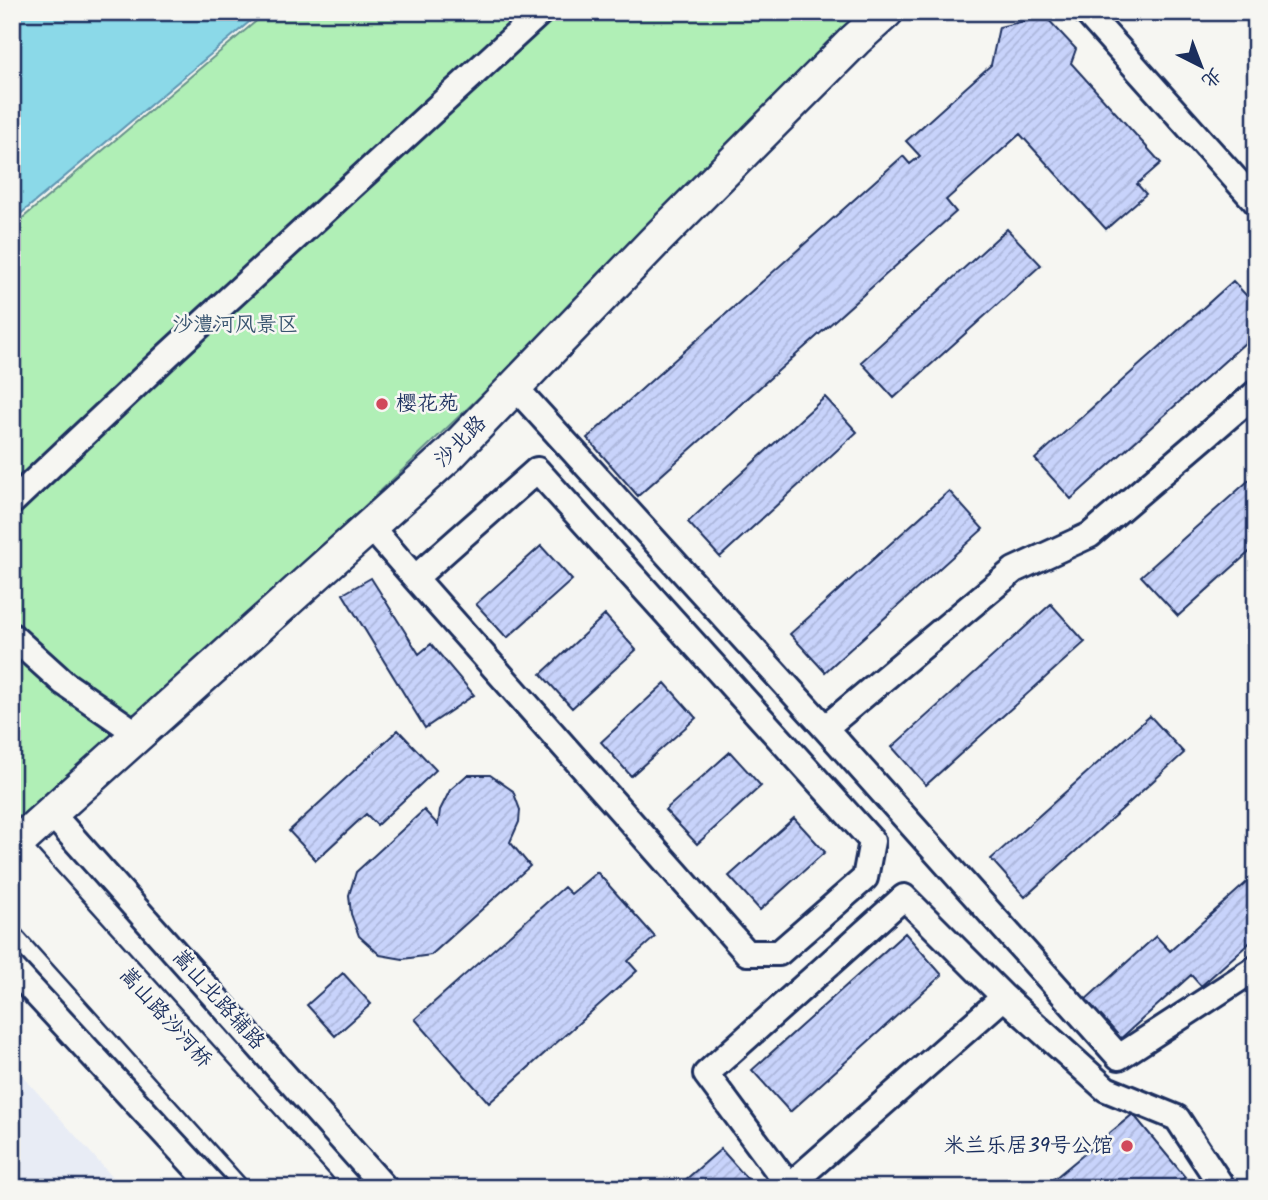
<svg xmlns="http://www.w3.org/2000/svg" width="1268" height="1200" viewBox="0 0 1268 1200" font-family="Kalam,'LXGW WenKai TC',sans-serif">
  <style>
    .built { fill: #e8ecf5 }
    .park { fill: #b0efb6; stroke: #668f8a; stroke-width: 2 }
    .water { fill: #8bd9e8; stroke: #5e95b1; stroke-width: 2 }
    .building { fill: url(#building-hatch); stroke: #1b2f5e; stroke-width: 2 }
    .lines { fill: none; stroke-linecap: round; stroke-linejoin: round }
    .street-casing { stroke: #1b2f5e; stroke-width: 30 }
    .secondary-casing { stroke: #1b2f5e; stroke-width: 38 }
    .street { stroke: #f6f6f2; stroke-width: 24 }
    .secondary { stroke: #f6f6f2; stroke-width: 33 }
    .poi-dot { fill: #d1495b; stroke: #f6f6f2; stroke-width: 2.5 }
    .labels { text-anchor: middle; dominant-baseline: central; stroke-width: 5; stroke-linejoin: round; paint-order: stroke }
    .park-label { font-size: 21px; fill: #395570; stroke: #f6f6f2 }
    .poi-label { font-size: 21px; fill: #1b2f5e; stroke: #f6f6f2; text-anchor: start }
    .street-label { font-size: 21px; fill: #1b2f5e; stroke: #f6f6f2 }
  </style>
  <defs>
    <pattern id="building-hatch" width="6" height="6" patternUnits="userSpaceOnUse" patternTransform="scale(1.75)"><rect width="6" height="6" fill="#c8d3fb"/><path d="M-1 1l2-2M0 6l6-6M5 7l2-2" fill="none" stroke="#abb5da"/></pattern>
  </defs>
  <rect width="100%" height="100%" fill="#f6f6f2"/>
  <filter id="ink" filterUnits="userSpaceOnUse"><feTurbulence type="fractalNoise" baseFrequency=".0143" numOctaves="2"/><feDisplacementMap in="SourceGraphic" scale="14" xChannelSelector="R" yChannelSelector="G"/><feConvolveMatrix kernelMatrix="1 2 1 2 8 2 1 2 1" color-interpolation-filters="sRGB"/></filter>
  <g filter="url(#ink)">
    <path class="built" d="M12 1064 122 1188H12Z"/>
    <path class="park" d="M267 12H870L529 350 331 538 22 823 12 813V227Z"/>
    <path class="water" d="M12 12H261L12 221Z"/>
    <path class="building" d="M1045 16 1076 49 1071 63 1161 163 1137 184 1146 194 1106 229 1020 134 946 200 956 212 638 496 587 438 903 156 910 164 920 156 906 141 991 65 999 27Z
      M1007 229 1041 265 894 398 861 362Z
      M1233 281 1256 306V333L1071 499 1035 459Z
      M825 397 857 432 720 557 688 522Z
      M1256 474V546L1178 616 1141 576Z
      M949 491 983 529 825 672 790 634Z
      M541 546 572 580 507 638 476 604Z
      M371 578 419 654 431 644 474 695 425 728 343 594Z
      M1051 604 1085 642 926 785 892 747Z
      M605 615 636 650 572 708 541 674Z
      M665 683 696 718 631 776 601 742Z
      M1150 716 1184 753 1025 897 991 859Z
      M398 730 436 770 377 825 366 814 316 860 289 831Z
      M730 752 761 786 697 844 665 810Z
      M467 775H490L513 791 520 810 519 822 510 842 530 866 431 955 403 959 380 955 359 936 351 914 349 895 356 872 424 810 438 825 440 810 450 790Z
      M794 818 825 852 760 910 729 876Z
      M597 872 655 937 628 961 637 971 489 1103 415 1019 564 887 571 894Z
      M1256 874V937L1201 986 1191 975 1119 1040 1084 1001 1156 936 1170 951Z
      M905 933 942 975 790 1112 752 1070Z
      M343 973 371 1004 335 1036 307 1005Z
      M1133 1114 1185 1177 1173 1188H1043Z
      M721 1149 750 1182 743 1188H676Z"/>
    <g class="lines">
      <g class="street-casing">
        <path id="street" d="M1086 12 1256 202
          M515 387 825 728 1119 1057 1256 968
          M12 502 169 354 541 12
          M370 526 415 578 747 953H779L865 878 872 841 537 470 415 578
          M12 636 64 683 139 735
          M825 728 1014 570 1090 535 1256 393
          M51 813 385 1188
          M12 968 215 1188
          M789 1186 706 1074 904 897 1004 997
          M790 1188 789 1186 1004 997 1106 1089 1177 1118 1223 1188"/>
      </g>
      <g class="secondary-casing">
        <path id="secondary" d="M12 848 449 455 654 242 855 40 886 12
          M12 848 318 1188
          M12 893 277 1188"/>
      </g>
      <use href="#street" class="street"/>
      <use href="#secondary" class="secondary"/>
    </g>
  </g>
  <g class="poi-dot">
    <circle cx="382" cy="404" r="7"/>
    <circle cx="1127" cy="1146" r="7"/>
  </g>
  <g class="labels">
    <g class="park-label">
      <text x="235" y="325">沙澧河风景区</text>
    </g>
    <g class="poi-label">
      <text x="396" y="404">樱花苑</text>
      <text x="1113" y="1146" text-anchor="end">米兰乐居39号公馆</text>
    </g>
    <g class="street-label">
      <text transform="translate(461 442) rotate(-45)">沙北路</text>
      <text transform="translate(218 1000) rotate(48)">嵩山北路辅路</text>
      <text transform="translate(165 1018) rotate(48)">嵩山路沙河桥</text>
    </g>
  </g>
  <rect width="1268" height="1200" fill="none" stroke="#f6f6f2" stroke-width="42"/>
  <rect x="21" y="21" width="1226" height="1158" fill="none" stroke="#1b2f5e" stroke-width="2.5" filter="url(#ink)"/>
  <g transform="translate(1201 66) rotate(138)" stroke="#f6f6f2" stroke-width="5" paint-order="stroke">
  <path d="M0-5L12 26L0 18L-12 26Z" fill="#1b2f5e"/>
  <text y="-10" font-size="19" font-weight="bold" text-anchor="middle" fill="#1b2f5e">北</text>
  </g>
</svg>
